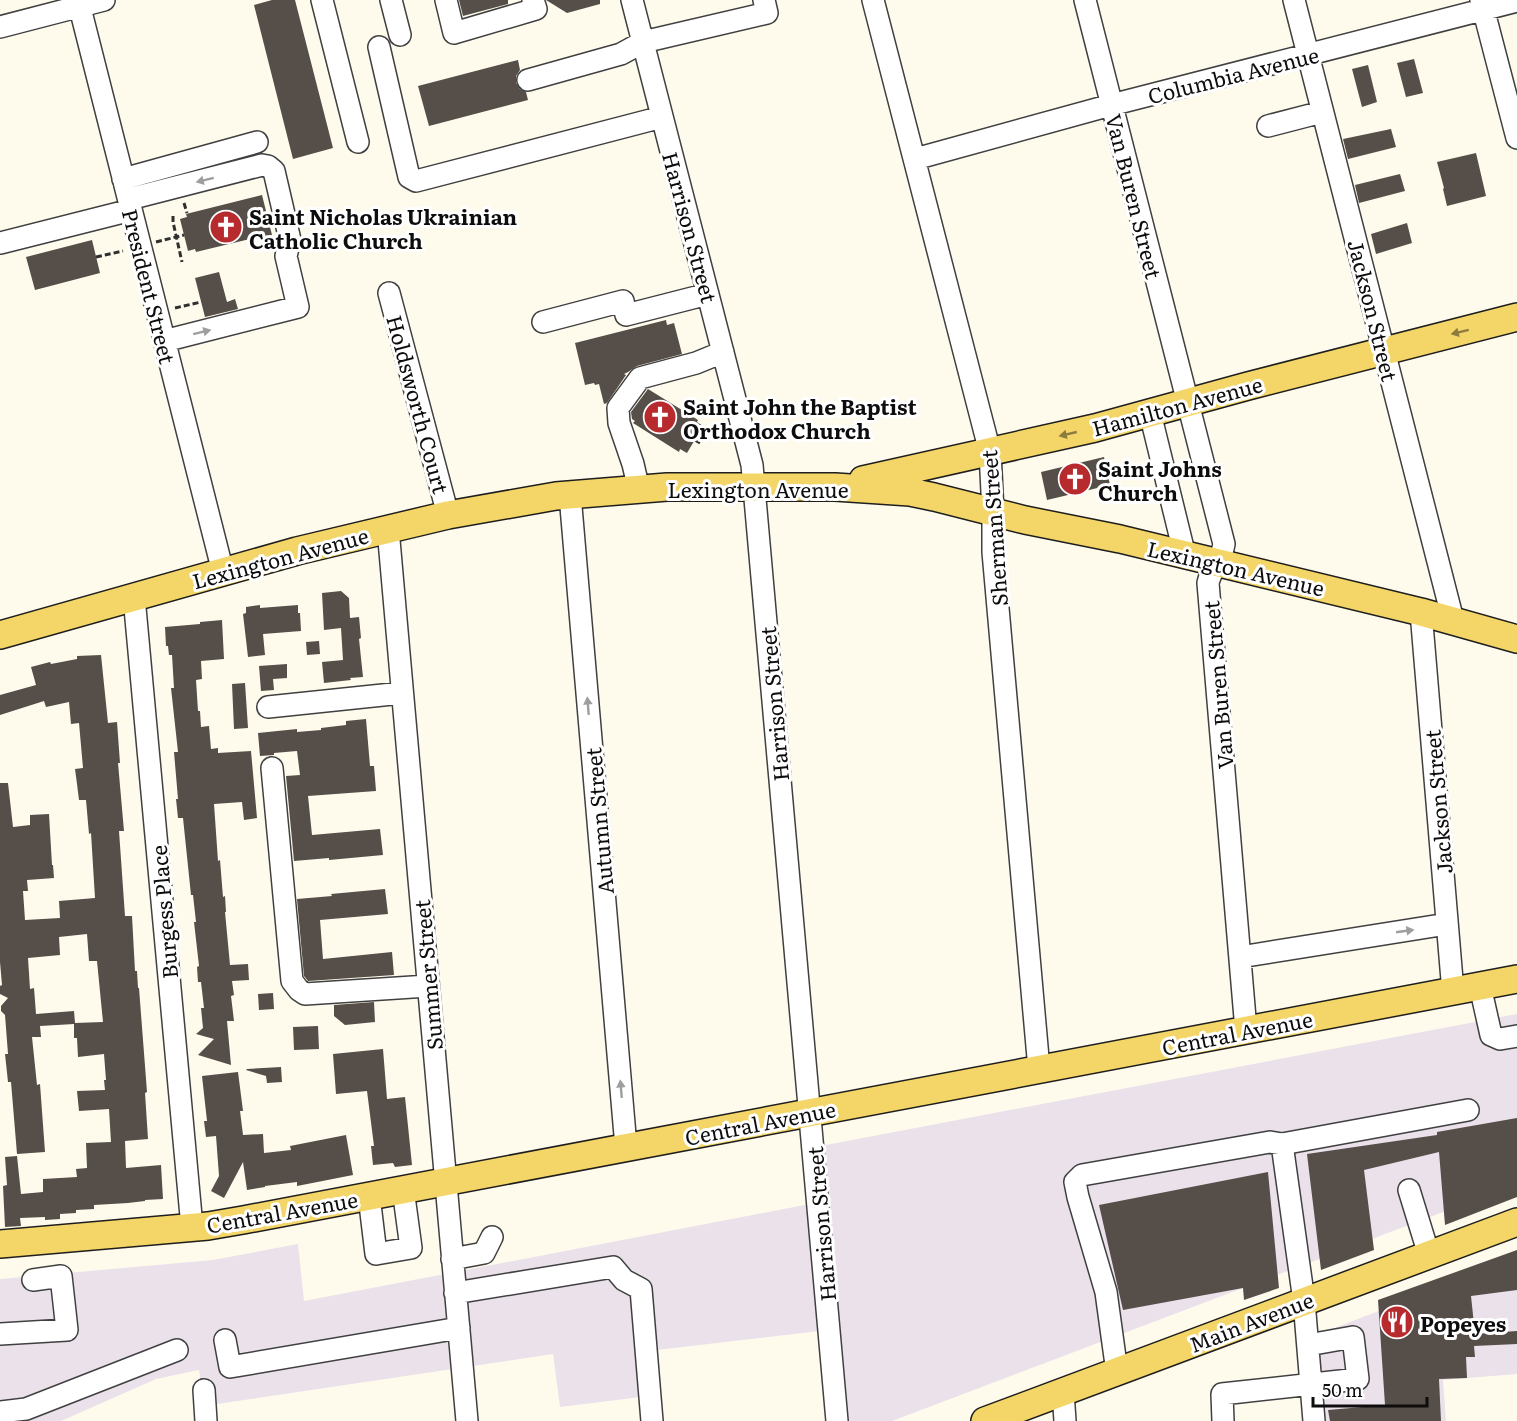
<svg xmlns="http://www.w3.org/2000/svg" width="1517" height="1421" viewBox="0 0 1517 1421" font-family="Literata,serif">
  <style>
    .industrial { fill: #eae1eb }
    .building { fill: #554e49; fill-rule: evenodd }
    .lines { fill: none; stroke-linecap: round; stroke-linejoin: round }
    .minor-casing { stroke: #404040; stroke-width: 24 }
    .major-casing { stroke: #1e1e1e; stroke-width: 30 }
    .path { stroke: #2f2f2f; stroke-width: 3; stroke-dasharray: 6 3; stroke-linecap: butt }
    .minor { stroke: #fff; stroke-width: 21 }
    .major { stroke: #f3d568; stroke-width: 27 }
    .oneway { fill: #9e9e9e }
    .oneway2 { fill: #8c7b3f }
    .labels { text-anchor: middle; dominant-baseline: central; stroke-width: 6; stroke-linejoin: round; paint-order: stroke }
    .street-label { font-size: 21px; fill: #0d0d0d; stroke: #fff }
    .poi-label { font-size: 21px; font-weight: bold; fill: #0d0d0d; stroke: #fff; text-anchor: start }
  </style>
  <rect width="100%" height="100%" fill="#fefbed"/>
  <path class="industrial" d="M1517 1014V1184L892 1421H835L828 1330 648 1351 649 1396 560 1407 553 1354 204 1406 199 1370 156 1379 61 1421H0V1279L213 1260 298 1244 304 1301 815 1203 810 1148Z
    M1517 1258V1374L1443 1380 1446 1421H1311L1303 1340Z"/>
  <path class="building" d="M272 0H295L333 148 293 159 254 5Z
    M459 0H508V4L463 16Z
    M546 0H600V4L567 13Z
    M1414 59 1423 93 1406 97 1397 63Z
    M518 60 520 70 516 76V83L520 89 526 92 528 100 429 126 418 86Z
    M1368 65 1377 102 1362 107 1352 69Z
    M1391 129 1396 147 1348 159 1343 139Z
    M1476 153 1486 196 1447 206 1443 189 1444 188 1437 162Z
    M1400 174 1405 191 1359 203 1355 185Z
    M262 195 272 235 258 239V237L196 252 195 249 188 251 180 219 187 217 186 214Z
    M1407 223 1412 243 1376 254 1371 234Z
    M92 240 100 273 35 290 26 257Z
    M219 272 227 302 235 299 238 309 205 317 195 278Z
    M666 320 667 325 674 323 682 354 637 366 628 372 624 374 626 375 607 403 604 404 599 384 595 385 594 383 585 385 575 343Z
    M648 389 698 420 697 422 703 426 687 453 680 449 679 452 633 423 635 421 632 419 631 412Z
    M1104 457 1110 485 1047 500 1041 472Z
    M341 591 349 598 350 618 359 617 361 638 359 639 363 677 350 678 351 680 324 683 322 662 343 660 341 628 324 630 322 593Z
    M260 605V608L298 605V613H300L301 631 263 634 265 655 248 657 243 614 246 613V607Z
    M222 620 224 659 201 661 202 679 196 680 198 711H200L201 727 209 726 211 749 218 748V753L251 751 257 818 244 820 242 802 214 804 218 861 220 860 223 897 225 896 226 912H225L230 965 248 964 249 980 232 981 234 995 231 996 234 1021H227L231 1065 198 1055 214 1039 196 1034 203 1028 201 1008H204L201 982H198L197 967 199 966 194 922H196L193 895H191L183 818H178L176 799H178L174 752H178L171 688H174L172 655H169L168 646H166L165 627 200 624V622Z
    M319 641 320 654 307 655 306 642Z
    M101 655 108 723 117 722 120 763H118L124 831H119L125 916H132L135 971H137L138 988H139L147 1092 145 1093 148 1139 125 1141 126 1168 161 1165 163 1199 145 1200V1201L128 1203 94 1205V1209L76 1210V1213L60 1214V1219L45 1220V1217L20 1218 21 1226 5 1227 3 1186 7 1185 5 1157 17 1156 21 1194 43 1192V1179L77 1177 76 1169 87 1168 86 1143 111 1142 109 1109 79 1111 77 1091 105 1090 104 1080H106L104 1054 78 1057 77 1038H74V1024L40 1026 41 1037H32L37 1085 40 1084 45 1152 17 1154 11 1082H8L5 1054H8L5 1015 1 1011V1006L8 998 0 994V986L2 985 0 962V783H8L13 827 30 825V815L49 814 52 865H53L54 878 27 880 28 891H23L25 920 60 918 59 901 95 898 91 833 89 834 86 800H79L77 784 75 769 83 768 79 723 71 724 69 702 46 707 44 701 0 715V695L36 685 31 667 50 662 51 664 77 659V656ZM87 934 89 961H97L103 1022 75 1023 74 1011 36 1014 34 988 30 989 28 958 60 955 59 937Z
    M287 664V678L273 679 274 690 261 691 259 666Z
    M245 683 248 728 234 729 232 684Z
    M366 719 370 766H374L376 791 308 796 312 835 380 829 383 855 329 860V858L294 861 286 776 300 775 297 751 274 753V755L260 756 258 733 297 729V732L321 730V728L346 725V721Z
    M385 889 388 914 320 920 323 959 392 952 394 975 308 981 304 976 297 899 332 896 331 894Z
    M273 993 274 1009 259 1010 258 994Z
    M374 1002 375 1022 345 1025 334 1016V1005Z
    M318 1026 319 1049 294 1050 293 1027Z
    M383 1049 387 1099 405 1097 412 1165 395 1167 393 1163 373 1165 371 1146H374L367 1091 336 1094 333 1054Z
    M281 1067 282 1082 267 1083 266 1076 246 1070 247 1069Z
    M238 1072 243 1111H240L243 1135 263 1134 264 1153 291 1150 290 1146 346 1135 353 1175 297 1186V1182L265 1186V1187L247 1190 243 1162 224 1198 211 1191 219 1176 216 1136 206 1137 204 1121H207L202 1076Z
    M1517 1118V1197L1445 1225 1439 1152 1364 1170 1374 1250 1321 1270 1307 1154 1437 1135V1132Z
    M1268 1172 1279 1288 1244 1300 1243 1288 1123 1310 1099 1205Z
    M1517 1250V1290L1471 1296 1475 1334 1517 1331V1344L1474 1346 1475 1357H1466L1467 1378 1439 1379 1441 1421H1330L1328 1410 1385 1405 1378 1300Z"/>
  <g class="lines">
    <g class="minor-casing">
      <path id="minor" d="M78 0 223 572
        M322 0 358 142
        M391 0 400 35
        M446 0 454 33 536 9 533 0
        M632 0 752 465 837 1421
        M873 0 990 452 993 512V552L1039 1069
        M1085 0 1224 544C1222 559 1211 569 1208 583L1246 1030
        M1294 0 1453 620
        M1481 0 1517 138
        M0 27 104 0
        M379 47 409 177 416 181 662 117
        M528 80 621 54 643 42 767 13 764 0
        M1268 126 1322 112
        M915 159 1111 105 1517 1
        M123 179 257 142
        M129 199 262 165 268 166 274 171 290 240 286 256 298 307 164 341
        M0 243 131 210
        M389 293 448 515
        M543 322 623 301 626 315 708 294
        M1150 413 1185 556
        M639 490 633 464 619 423 618 408 640 378 696 363 723 352
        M570 495 626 1147
        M388 529 467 1421
        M134 597 192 1227
        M1421 612 1453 992
        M268 707 402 693
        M272 768 292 981 299 990 305 994 428 986
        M1240 957 1447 924
        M1480 986 1491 1035 1500 1039 1517 1036
        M1282 1144 1468 1110
        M1409 1190 1429 1255
        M369 1196 376 1254 411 1248 403 1189
        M452 1259 484 1253 492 1237
        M455 1293 613 1267 624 1280 641 1289 652 1421
        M0 1334 67 1330 61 1276 33 1280
        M225 1340 230 1367 459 1328
        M1117 1372 1106 1292 1078 1197 1075 1182 1082 1175 1270 1142 1282 1144 1304 1301 1314 1421
        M204 1390 206 1421
        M1063 1392 1065 1421
        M0 1412 26 1409 177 1350
        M1223 1421 1222 1394 1358 1379 1353 1337 1308 1345"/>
    </g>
    <g class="major-casing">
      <path id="major" d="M863 480 1095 428 1248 386 1517 317
        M0 635 297 551 448 515 556 496 667 487H835L910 492 934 497 1025 520 1120 539 1421 612 1517 639
        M0 1244 208 1226 243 1220 1517 979
        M985 1421 1517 1222"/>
    </g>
    <path class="path" d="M184 203 187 213
      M173 216V222L182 262
      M156 242 184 235
      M96 257 123 251
      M175 308 201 302
      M695 440 700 443"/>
    <use href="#minor" class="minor"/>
    <use href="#major" class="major"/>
  </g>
  <defs><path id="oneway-solid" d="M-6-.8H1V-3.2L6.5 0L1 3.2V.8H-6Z" transform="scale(1.5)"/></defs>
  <g class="oneway">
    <use href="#oneway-solid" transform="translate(205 180) rotate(166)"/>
    <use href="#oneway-solid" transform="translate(202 332) rotate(-14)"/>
    <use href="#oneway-solid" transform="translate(588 706) rotate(-95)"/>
    <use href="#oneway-solid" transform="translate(1405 931) rotate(-8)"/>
    <use href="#oneway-solid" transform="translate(621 1089) rotate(-95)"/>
  </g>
  <g class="oneway2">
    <use href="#oneway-solid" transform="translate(1460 332) rotate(166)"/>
    <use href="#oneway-solid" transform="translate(1068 434) rotate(167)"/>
  </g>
  <defs>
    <g id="church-disc" transform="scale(1.725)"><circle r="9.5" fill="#b72a2d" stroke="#fff"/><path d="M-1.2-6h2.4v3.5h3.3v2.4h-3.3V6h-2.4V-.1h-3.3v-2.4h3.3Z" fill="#fff"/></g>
    <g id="restaurant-disc" transform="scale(1.725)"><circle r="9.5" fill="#b72a2d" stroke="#fff"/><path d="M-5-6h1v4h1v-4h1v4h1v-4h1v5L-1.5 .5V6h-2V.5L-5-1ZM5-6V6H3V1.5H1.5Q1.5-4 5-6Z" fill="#fff"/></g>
  </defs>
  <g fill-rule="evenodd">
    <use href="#church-disc" x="226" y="227"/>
    <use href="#church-disc" x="660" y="417"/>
    <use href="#church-disc" x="1075" y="479"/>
    <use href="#restaurant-disc" x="1397" y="1322"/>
  </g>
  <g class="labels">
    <g class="street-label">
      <text transform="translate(1233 74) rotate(-14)">Columbia Avenue</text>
      <text transform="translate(1135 196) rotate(76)">Van Buren Street</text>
      <text transform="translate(691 227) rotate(75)">Harrison Street</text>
      <text transform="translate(150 286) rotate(76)">President Street</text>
      <text transform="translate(1374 310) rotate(76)">Jackson Street</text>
      <text transform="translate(419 404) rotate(75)">Holdsworth Court</text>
      <text transform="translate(1177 405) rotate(-15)">Hamilton Avenue</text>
      <text x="758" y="488">Lexington Avenue</text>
      <text transform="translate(993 528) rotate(-94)">Sherman Street</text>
      <text transform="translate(280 557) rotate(-15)">Lexington Avenue</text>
      <text transform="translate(1236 567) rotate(13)">Lexington Avenue</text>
      <text transform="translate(1217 685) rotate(-95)">Van Buren Street</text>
      <text transform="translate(773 704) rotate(-95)">Harrison Street</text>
      <text transform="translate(1437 802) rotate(-95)">Jackson Street</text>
      <text transform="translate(598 821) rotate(-95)">Autumn Street</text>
      <text transform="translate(163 912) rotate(-95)">Burgess Place</text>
      <text transform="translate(427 975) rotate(-95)">Summer Street</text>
      <text transform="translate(1237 1032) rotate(-11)">Central Avenue</text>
      <text transform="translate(760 1122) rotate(-11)">Central Avenue</text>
      <text transform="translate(282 1211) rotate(-10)">Central Avenue</text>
      <text transform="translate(820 1224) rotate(-95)">Harrison Street</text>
      <text transform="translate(1251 1321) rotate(-21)">Main Avenue</text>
    </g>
    <g class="poi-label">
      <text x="249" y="215">Saint Nicholas Ukrainian<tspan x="249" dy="24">Catholic Church</tspan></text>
      <text x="683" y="405">Saint John the Baptist<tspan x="683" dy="24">Orthodox Church</tspan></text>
      <text x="1098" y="467">Saint Johns<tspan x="1098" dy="24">Church</tspan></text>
      <text x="1420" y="1322">Popeyes</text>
    </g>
  </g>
  <path d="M1313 1397v9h114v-9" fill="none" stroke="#0d0d0d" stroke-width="3"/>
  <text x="1322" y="1397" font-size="18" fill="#0d0d0d" stroke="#ffffff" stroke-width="4.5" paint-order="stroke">50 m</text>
</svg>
